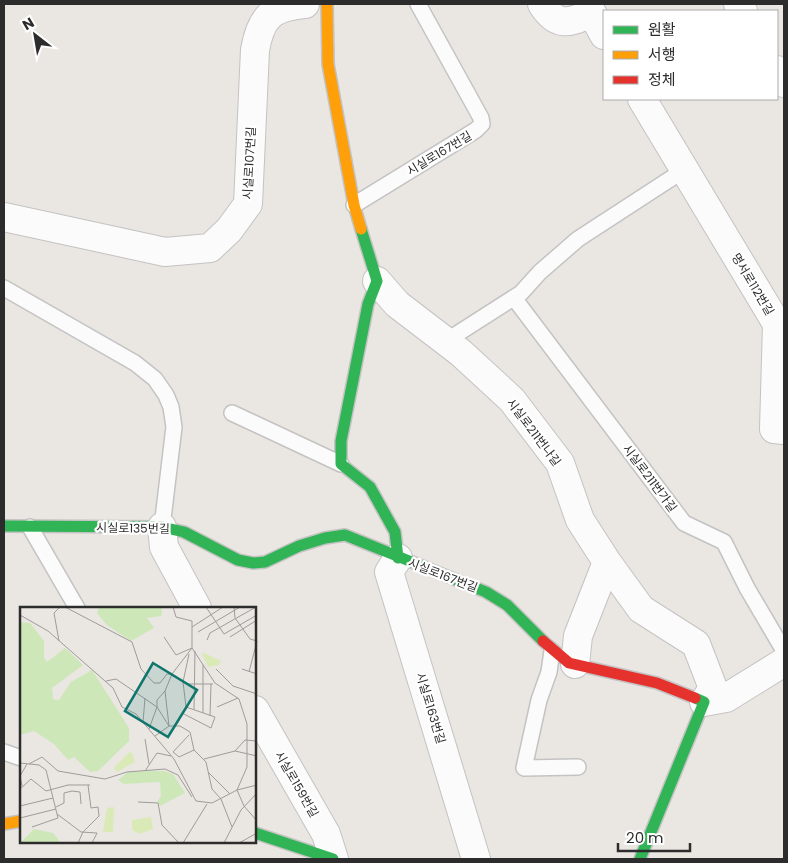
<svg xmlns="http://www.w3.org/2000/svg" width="788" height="863" viewBox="0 0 788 863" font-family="Poppins,'Noto Sans KR',sans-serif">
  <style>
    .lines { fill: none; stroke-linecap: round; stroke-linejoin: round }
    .lane-casing { stroke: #c4c3c3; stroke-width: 18 }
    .street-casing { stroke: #c4c3c3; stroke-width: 30 }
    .fast-casing { stroke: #c4c3c3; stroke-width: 14 }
    .slow-casing { stroke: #c4c3c3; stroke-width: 14 }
    .jam-casing { stroke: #c4c3c3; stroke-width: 14 }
    .lane { stroke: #fcfbfb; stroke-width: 15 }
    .street { stroke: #fcfbfb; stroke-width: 28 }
    .fast { stroke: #30b455; stroke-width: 11 }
    .slow { stroke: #ff9f0a; stroke-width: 11 }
    .jam { stroke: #e5322d; stroke-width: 11 }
    .labels { text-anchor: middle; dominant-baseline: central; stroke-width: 4.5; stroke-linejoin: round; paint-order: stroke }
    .street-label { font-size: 12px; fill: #2c2c2c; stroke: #fff }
    .inset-road { fill: none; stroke: #9e9c99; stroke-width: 1 }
    .view { fill: #0f766e; fill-opacity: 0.15; stroke: #0f766e; stroke-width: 2.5 }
    .inset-edge { fill: none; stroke: #2c2c2c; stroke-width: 2.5 }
  </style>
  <rect width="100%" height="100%" fill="#eae6e2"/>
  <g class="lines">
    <g class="lane-casing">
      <path id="lane" d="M354 205 476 130 482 124 481 118 418 4
        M4 288 135 363 155 379 166 395 171 407 174 427 162 527
        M514 298 684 523 724 542 747 588 784 651
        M446 341 521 293 540 272 578 239 684 170
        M232 413 341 464
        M30 527 77 608
        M552 651 549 672 539 700 524 768 578 767
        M4 752 21 758"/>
    </g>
    <g class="street-casing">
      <path id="street" d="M542 4C557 28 569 23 592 13L604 35
        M738 4 743 11
        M777 70 784 83
        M642 99 777 324 774 429 784 430
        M4 217 165 252 210 248 229 230 248 204 255 50C261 17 271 7 305 4
        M377 281 397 304 461 353 512 400 560 463 580 520 607 562 641 609 696 644 713 688 704 702
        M162 527 164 547 197 608
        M398 558 389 572 476 859
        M575 664 578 636 607 562
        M704 702 726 698 784 662
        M255 710 326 834 334 859"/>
    </g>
    <g class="fast-casing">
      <path id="fast" d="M361 229 377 281 368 304 341 441V464L370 487 395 532 398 558
        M4 526 162 527 184 532 238 560 253 563 265 562 299 546 325 538 345 535 486 592 507 605 543 641
        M255 833 333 859
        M640 859 704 702 695 698"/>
    </g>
    <g class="slow-casing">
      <path id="slow" d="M327 4 328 64 354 205 361 229
        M4 824 21 821"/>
    </g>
    <g class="jam-casing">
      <path id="jam" d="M543 641 569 663 657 683 695 698"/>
    </g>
    <use href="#lane" class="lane"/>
    <use href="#street" class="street"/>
    <use href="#fast" class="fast"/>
    <use href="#slow" class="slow"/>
    <use href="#jam" class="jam"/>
  </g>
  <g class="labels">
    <g class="street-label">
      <text transform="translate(439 153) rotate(-31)">시실로167번길</text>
      <text transform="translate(249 163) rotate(-87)">시실로107번길</text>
      <text transform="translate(753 284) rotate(59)">명서로112번길</text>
      <text transform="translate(534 432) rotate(53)">시실로211번나길</text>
      <text transform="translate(650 478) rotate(53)">시실로211번가길</text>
      <text transform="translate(133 528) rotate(1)">시실로135번길</text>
      <text transform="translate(443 575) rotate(21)">시실로167번길</text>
      <text transform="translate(431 708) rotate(73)">시실로163번길</text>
      <text transform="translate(297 784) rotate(60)">시실로159번길</text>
    </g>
  </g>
  <g transform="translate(20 607)">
    <rect width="236" height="236" fill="#eae6e2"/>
    <path d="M79 0H141L142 5 141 9 127 11 134 21 111 34 87 18 77 6ZM0 15 10 16 24 34V51L27 55 45 41 63 58 32 81 33 92 39 93 51 75 72 63 109 121V134L78 164 70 165 54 150 48 153 34 137 14 124 0 128ZM128 164H144L153 167 165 186 140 199 137 195 141 189 140 175 104 177 98 173 108 165ZM14 222 33 226 41 236H0Z" fill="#cee7b9"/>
    <path d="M184 46 201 54 199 58 188 60 182 47ZM109 145 112 146 115 155 97 165 94 161ZM94 200 93 225H83L87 201ZM131 210 133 222 119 227 112 223V213Z" fill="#daeab7"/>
    <path class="inset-road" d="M45 0 112 35 121 62 134 76H140L147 67H152M153 0 156 10 172 14V41L195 76 219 92 227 117V160L217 183M186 0 204 27 237 8M214 0 215 11 230 32 237 34 229 65M0 8 28 24 93 81 102 100 116 107 154 152 176 194 192 196 217 183 237 178M172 20 203 0M178 25 220 0M144 30 156 48 172 41M210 30 237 13M187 33 190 26 236 0M39 34 34 6 40 0M169 47 163 75 166 100 162 106 191 121M196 62 213 79 237 87M222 62 237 67M86 74 96 72 137 100M166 77H193M145 84 149 119H160L170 125 174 143 186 155 192 182 201 192 212 220M166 100 195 110 191 121M197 100 218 91M174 103 175 44M183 106V58M190 109 191 77M123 115 125 91M129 122 137 100M169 128 153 145 159 150 174 143M135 129 149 119 137 100V93L145 84 152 67 172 41M125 132 129 157M215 144 225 133 237 134M184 152 215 144 237 149M0 156 19 158 26 163 38 211 12 220M9 157 22 150 38 164 85 172 107 165 145 162 158 168 172 190M125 164 137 146 151 149M188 165 210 187M2 179 0 169 7 157M0 182 11 172 26 184 48 178H70M217 183 224 199 237 214M118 195 138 196 142 218 159 236M0 199 33 191M36 200 44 196V186L52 184 60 185 61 197M37 207 61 225 77 226 72 236M0 211 36 202M58 236 63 225 79 209 78 200 71 201 68 178M163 236 187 197M204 236 221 203 237 186M219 236 237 226"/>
    <path class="view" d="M133 56 177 83 148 130 105 104Z"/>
    <rect width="236" height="236" class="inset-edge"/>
  </g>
  <rect width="788" height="863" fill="none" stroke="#2c2c2c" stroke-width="10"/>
  <rect x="603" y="10" width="175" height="90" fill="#ffffff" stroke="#ababab"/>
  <rect x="613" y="26" width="25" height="8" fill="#30b455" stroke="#ababab"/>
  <text x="648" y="35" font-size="15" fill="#2c2c2c">원활</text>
  <rect x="613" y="51" width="25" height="8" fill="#ff9f0a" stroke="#ababab"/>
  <text x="648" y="60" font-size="15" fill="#2c2c2c">서행</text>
  <rect x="613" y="76" width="25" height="8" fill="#e5322d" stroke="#ababab"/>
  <text x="648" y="85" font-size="15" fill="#2c2c2c">정체</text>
  <g transform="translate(35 35) rotate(329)" stroke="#ffffff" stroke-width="4" paint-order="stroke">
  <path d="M0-4L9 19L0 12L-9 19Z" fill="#2c2c2c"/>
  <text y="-8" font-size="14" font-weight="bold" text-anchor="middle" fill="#2c2c2c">N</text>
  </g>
  <path d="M618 843v8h72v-8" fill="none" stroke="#2c2c2c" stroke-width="2.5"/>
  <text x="626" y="843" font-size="15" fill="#2c2c2c" stroke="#ffffff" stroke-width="4" paint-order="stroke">20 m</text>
</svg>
